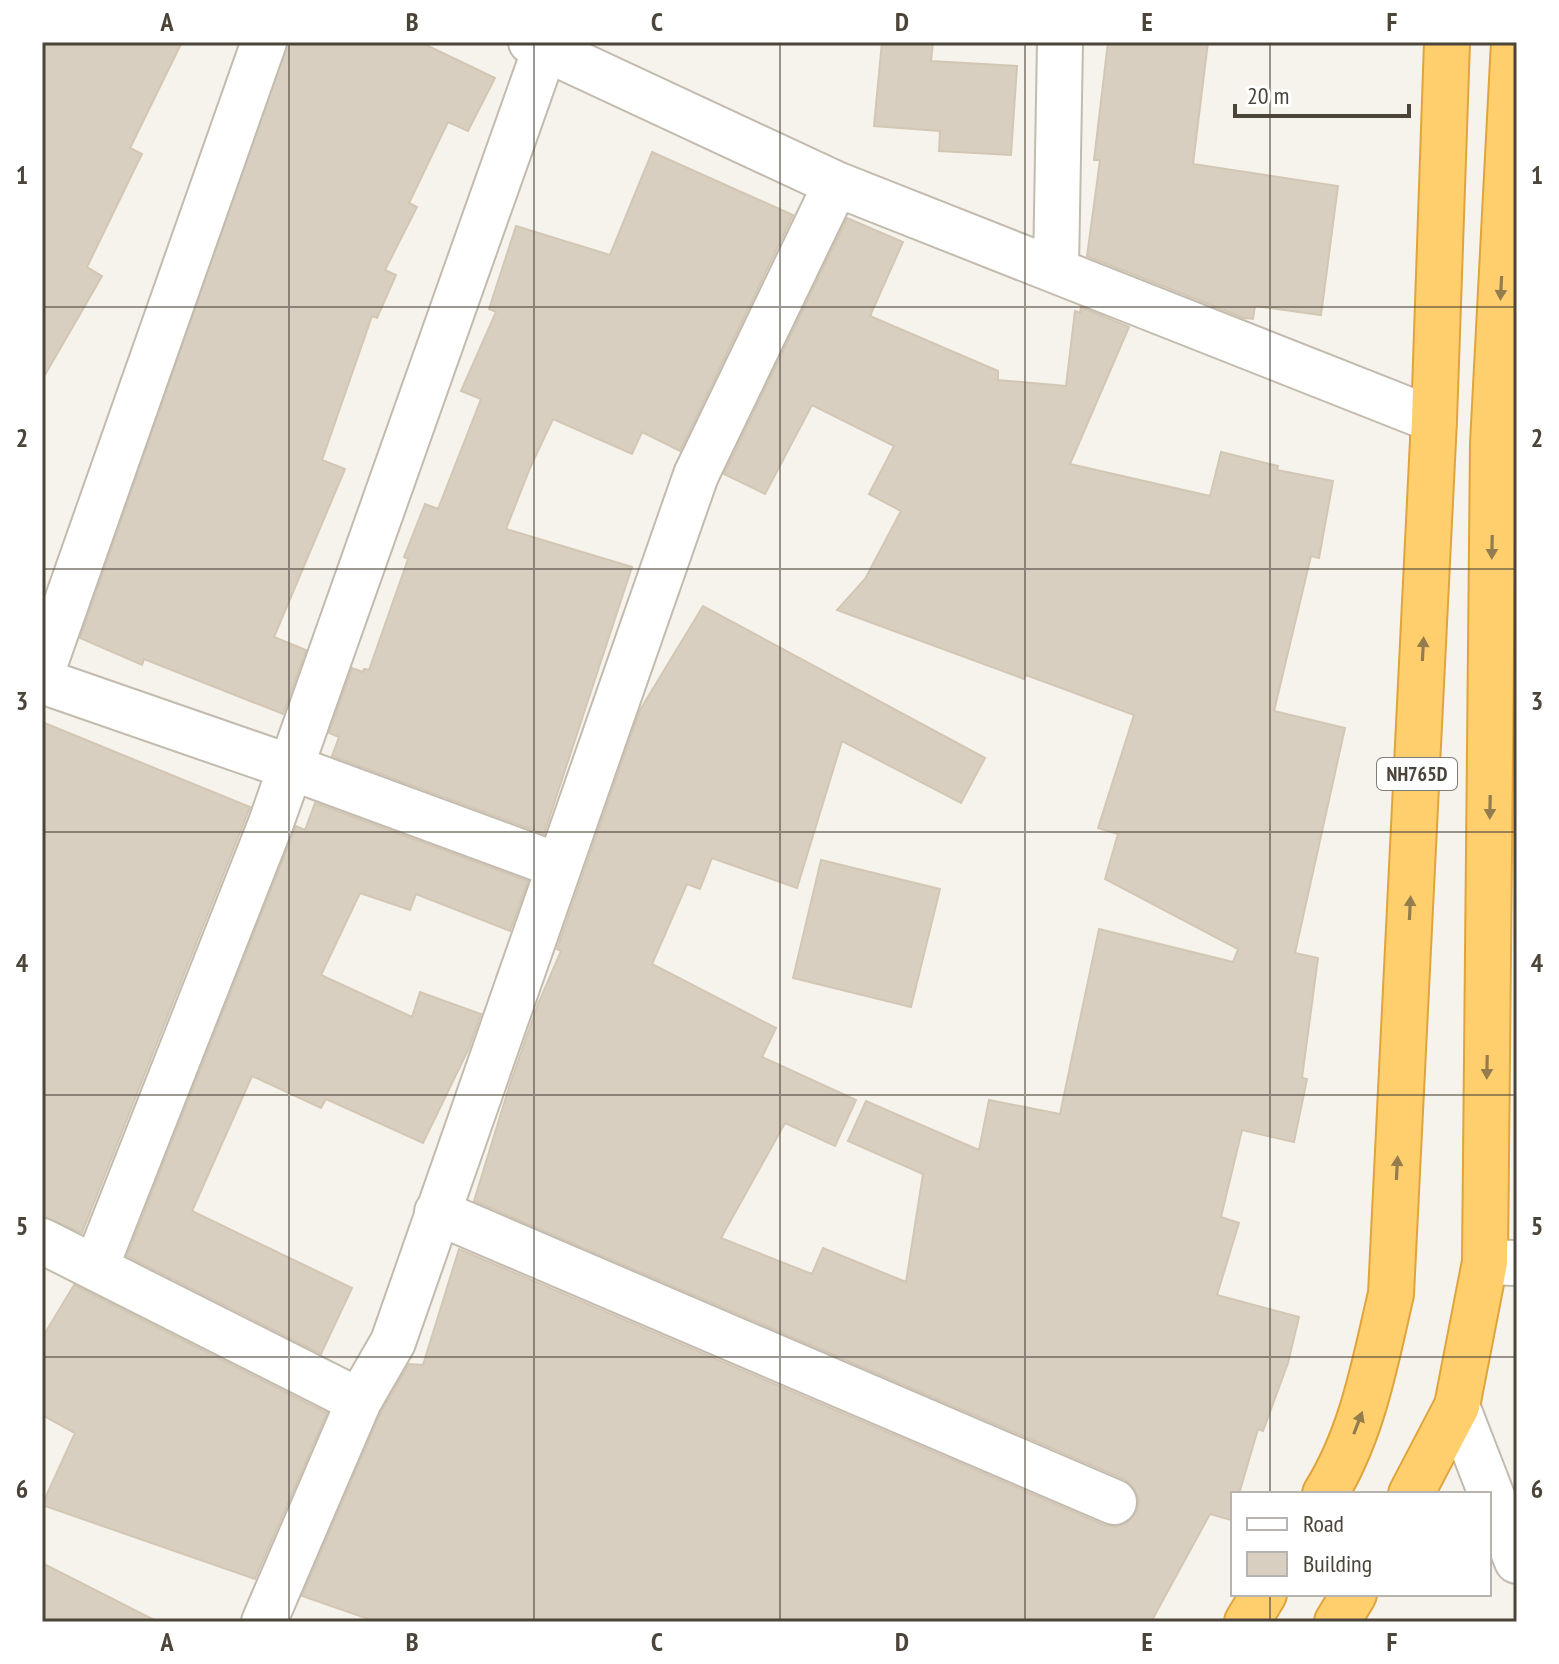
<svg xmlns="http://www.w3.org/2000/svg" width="1559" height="1664" viewBox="0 0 1559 1664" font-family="'PT Sans Narrow',sans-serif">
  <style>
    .building { fill: #d8cfc1; stroke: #d3c7b4; stroke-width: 2 }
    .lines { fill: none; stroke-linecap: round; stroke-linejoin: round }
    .street-casing { stroke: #c2bbae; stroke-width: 48 }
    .highway-casing { stroke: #e0a43c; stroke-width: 48 }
    .street { stroke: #fff; stroke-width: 44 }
    .highway { stroke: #ffcf6e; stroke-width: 44 }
    .oneway { fill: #937c4e }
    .grid { fill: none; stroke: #4b4439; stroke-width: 2; stroke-opacity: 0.55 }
    .labels { text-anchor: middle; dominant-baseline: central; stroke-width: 6; stroke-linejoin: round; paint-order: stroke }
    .shield { fill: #fff; stroke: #817c74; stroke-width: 2 }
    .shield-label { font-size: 20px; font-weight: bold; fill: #4b4439 }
    .neatline { fill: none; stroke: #4b4439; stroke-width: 3 }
    .grid-label { font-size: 26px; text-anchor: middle; font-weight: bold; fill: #4b4439 }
  </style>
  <rect width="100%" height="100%" fill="#f6f3ec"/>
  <path class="building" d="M42 42H182L130 148 142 154 87 267 102 276 42 380Z
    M288 42H420L495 78 468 131 448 122 409 203 417 207 385 270 396 275 377 318 372 316 322 460 345 469 274 637 306 650 283 714 144 659 142 665 80 638Z
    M882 42H933L931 61 1017 66 1011 155 939 151 940 131 874 126Z
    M1108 42H1208L1193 164 1338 186 1321 315 1255 306 1253 319 1244 318 1087 256 1100 160H1094Z
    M652 152 793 215 680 451 642 432 632 454 553 419 530 468 506 529 632 567 544 834 332 756 339 737 329 733 352 668 363 672 364 669 369 670 408 559 404 557 425 504 438 509 481 399 461 391 496 312 489 309 516 226 610 255Z
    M847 218 903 242 870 316 998 371V380L1066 386 1075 311 1080 313 1081 307 1129 327 1070 464 1210 496 1221 452 1278 466 1277 470 1333 481 1319 558 1311 556 1274 711 1345 728 1295 953 1318 958 1302 1078 1307 1079 1294 1142 1242 1130 1221 1217 1239 1223 1217 1295 1299 1317 1288 1363 1263 1431 1258 1429 1239 1494H1233L1231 1520 1210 1514 1151 1622H377L302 1596 381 1412 409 1364 423 1365 459 1249 1104 1525 1116 1527 1128 1522 1137 1511 1139 1500 1134 1488 1124 1479 474 1201 510 1084 538 1004 561 951 557 949 640 710 703 606 985 758 961 803 842 741 797 888 712 858 700 889 687 884 652 964 776 1028 762 1057 856 1100 835 1146 785 1123 721 1238 812 1274 823 1248 906 1282 923 1174 848 1141 866 1101 979 1150 989 1100 1060 1114 1099 929 1233 962 1238 949 1105 879 1118 834 1098 828 1134 715 1026 675 1024 679 837 610 865 579 901 511 869 494 894 446 812 405 765 494 724 474Z
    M42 722 250 807 82 1233 42 1216Z
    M315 803 528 881 510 931 416 894 410 910 360 893 321 975 412 1017 420 992 481 1014 469 1048 423 1143 326 1099 321 1108 252 1076 192 1211 352 1288 321 1354 127 1256 296 826 305 830Z
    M821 860 940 889 911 1007 793 978Z
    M74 1285 327 1413 255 1579 42 1505 75 1433 42 1415V1338Z
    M42 1563 158 1622H42Z"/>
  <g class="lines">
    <g class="street-casing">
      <path id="street" d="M531 42 836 184 1434 420
        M1056 269 1060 42
        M42 672 264 42
        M42 681 290 767 559 866
        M437 1212 1114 1502
        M42 1241 359 1401
        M1485 1262 1517 1263
        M96 1267 271 823 545 49
        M1457 1406 1517 1561
        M264 1622 359 1401 393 1342 696 475 836 184"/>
    </g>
    <g class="highway-casing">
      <path id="highway" d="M1325 1494C1363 1433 1375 1362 1391 1294L1434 420 1447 42
        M1411 1494 1457 1406 1485 1262 1493 444 1514 42
        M1247 1622 1264 1594
        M1337 1622 1354 1594"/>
    </g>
    <use href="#street" class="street"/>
    <use href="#highway" class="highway"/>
  </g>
  <defs><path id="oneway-solid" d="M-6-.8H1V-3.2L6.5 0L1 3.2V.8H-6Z" transform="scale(2)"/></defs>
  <g class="oneway">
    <use href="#oneway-solid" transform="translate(1501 288) rotate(93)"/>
    <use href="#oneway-solid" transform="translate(1492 547) rotate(91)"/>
    <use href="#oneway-solid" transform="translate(1423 649) rotate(-87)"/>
    <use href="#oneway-solid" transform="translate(1490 807) rotate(91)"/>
    <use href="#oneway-solid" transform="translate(1410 908) rotate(-87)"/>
    <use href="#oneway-solid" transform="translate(1487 1067) rotate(91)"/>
    <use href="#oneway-solid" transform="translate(1397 1168) rotate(-87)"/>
    <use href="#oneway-solid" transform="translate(1358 1423) rotate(-69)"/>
  </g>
  <path class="grid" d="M289 42V1622M534 42V1622M780 42V1622M1025 42V1622M1270 42V1494M42 307H1517M42 569H1517M42 832H1517M42 1095H1517M42 1357H1517M1270 1594V1622"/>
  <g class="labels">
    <rect class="shield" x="1377" y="758" width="80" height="32" rx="6"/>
    <g class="shield-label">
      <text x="1417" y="774">NH765D</text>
    </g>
  </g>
  <rect width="1559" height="1664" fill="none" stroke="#ffffff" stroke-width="88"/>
  <rect x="1231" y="1492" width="260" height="104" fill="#ffffff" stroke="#b7b4b0" stroke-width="2"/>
  <rect x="1247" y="1518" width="40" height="12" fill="#ffffff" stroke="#b7b4b0" stroke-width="2"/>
  <text x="1303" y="1532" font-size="24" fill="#4b4439">Road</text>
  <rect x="1247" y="1552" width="40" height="24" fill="#d8cfc1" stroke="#b7b4b0" stroke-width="2"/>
  <text x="1303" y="1572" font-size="24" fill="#4b4439">Building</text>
  <path d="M1235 104v12h174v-12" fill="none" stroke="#4b4439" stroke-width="4"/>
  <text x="1247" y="104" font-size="24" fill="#4b4439" stroke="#ffffff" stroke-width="6" paint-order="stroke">20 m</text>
  <rect x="44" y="44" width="1471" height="1576" class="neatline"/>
  <g class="grid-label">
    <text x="167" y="31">A</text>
    <text x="412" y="31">B</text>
    <text x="657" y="31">C</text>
    <text x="902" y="31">D</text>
    <text x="1147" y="31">E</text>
    <text x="1392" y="31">F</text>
    <text x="22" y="184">1</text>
    <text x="1537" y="184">1</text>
    <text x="22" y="447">2</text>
    <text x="1537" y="447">2</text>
    <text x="22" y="710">3</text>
    <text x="1537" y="710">3</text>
    <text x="22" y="972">4</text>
    <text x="1537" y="972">4</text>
    <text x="22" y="1235">5</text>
    <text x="1537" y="1235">5</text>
    <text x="22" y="1498">6</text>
    <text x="1537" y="1498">6</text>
    <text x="167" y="1651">A</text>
    <text x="412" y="1651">B</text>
    <text x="657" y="1651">C</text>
    <text x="902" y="1651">D</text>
    <text x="1147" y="1651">E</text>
    <text x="1392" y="1651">F</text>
  </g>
</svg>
